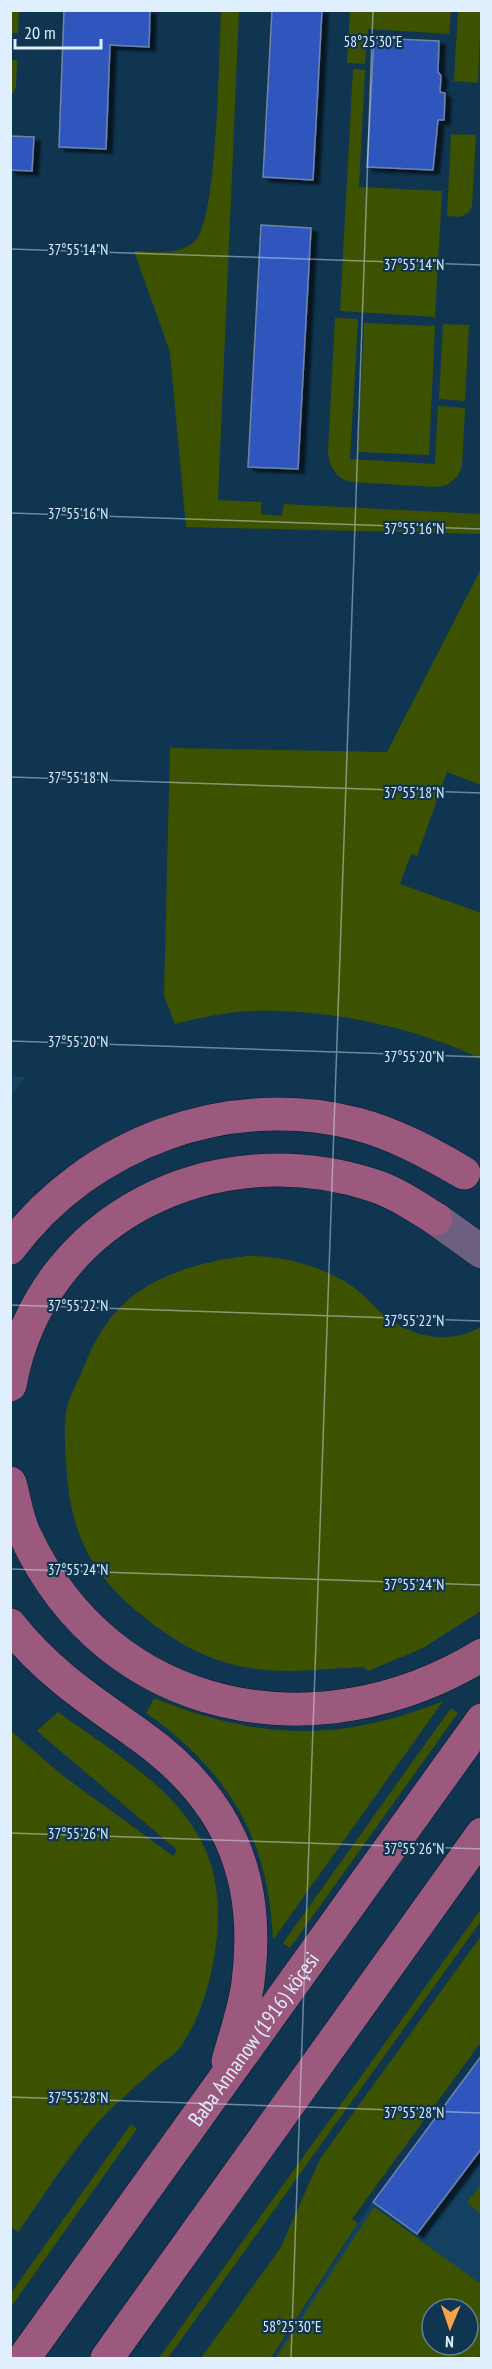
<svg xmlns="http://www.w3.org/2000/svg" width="492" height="2369" viewBox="0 0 492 2369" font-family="'PT Sans Narrow',sans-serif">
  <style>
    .built { fill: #144161; fill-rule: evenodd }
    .green { fill: #3d5201; fill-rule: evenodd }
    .building { fill: #2f57bd; stroke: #7083ab; stroke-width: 1.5; filter: url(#shadow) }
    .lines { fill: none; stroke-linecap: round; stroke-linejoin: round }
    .secondary-casing { stroke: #011b30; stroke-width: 34 }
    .primary-casing { stroke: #011b30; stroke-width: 34 }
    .secondary { stroke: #6d5f80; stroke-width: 33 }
    .primary { stroke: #9a597d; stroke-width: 33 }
    .ticks { fill: none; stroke: #dfeffd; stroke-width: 1.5; stroke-opacity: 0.45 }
    .labels { text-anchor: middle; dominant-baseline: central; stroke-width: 4.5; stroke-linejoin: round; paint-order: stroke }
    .street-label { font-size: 21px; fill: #dfeffd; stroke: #0f3550 }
    .ticks-label { font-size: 15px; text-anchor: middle; fill: #dfeffd; stroke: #0f3550; stroke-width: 4.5; stroke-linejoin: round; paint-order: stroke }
  </style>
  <defs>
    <filter id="shadow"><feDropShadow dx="6" dy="4" stdDeviation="1.5" flood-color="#0009"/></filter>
  </defs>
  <rect width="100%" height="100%" fill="#0f3550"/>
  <path class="built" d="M11 1076 25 1077 11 1095 10 1076Z
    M481 2054V2358H273L372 2202ZM432 2309H468V2345H432Z"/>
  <path class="green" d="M11 10 19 11 18 33H11Z
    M221 11H239L218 500 261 502V514L282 516 284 504 481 514V534L186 527 170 352 134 251C155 252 179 256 195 241 218 219 219 49 221 11Z
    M350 11H451L449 34 368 29 365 64 347 63Z
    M458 11H481L478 83 454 81Z
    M11 60H17L16 87 11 97Z
    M353 69 365 70 359 187 442 191 435 317 340 311Z
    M451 134 476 135 472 206 468 213 460 217 447 216Z
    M335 318 358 319 350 459 435 464 438 406 465 408 462 467 458 476 447 485 436 487 351 482C336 479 329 466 328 451Z
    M364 323 435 326 429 455 358 452Z
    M443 324 469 325 465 401 439 399Z
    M481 569V785L447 772 417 856 411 854 400 884 481 913V1059C414 1026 326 1009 251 1011 225 1012 200 1018 175 1024L164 996 170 748 387 752Z
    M247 1256C283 1256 322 1266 352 1286 364 1294 373 1306 383 1314 412 1338 448 1345 481 1327V1611L423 1648 368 1671 363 1667C315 1669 271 1677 224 1662 196 1654 171 1638 149 1621 91 1576 70 1535 66 1462 65 1446 64 1429 66 1413 68 1399 75 1387 81 1374 92 1346 105 1319 129 1299 162 1272 206 1261 247 1256Z
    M154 1698C258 1740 339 1743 443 1701L273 1940C269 1838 228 1771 146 1713Z
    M451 1708 458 1713 290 1948 283 1943Z
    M58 1712C149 1778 236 1821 215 1952 210 1984 200 2018 182 2045 175 2055 164 2061 155 2069 138 2084 121 2099 105 2115 72 2149 46 2194 18 2232L10 2226 11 1731 62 1775 173 1856 177 1850 37 1731Z
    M481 1909V1921L168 2358H159Z
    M481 1936V2042L352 2219 358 2223 271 2358H201L280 2249 320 2159Z
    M131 2124 137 2129 11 2307V2293Z
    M481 2185V2214L467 2202Z
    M374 2207 481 2284V2353L477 2358H276ZM432 2309H468V2345H432Z"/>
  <path class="building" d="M64 10H150L149 47 110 45 106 149 59 147Z
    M272 10H322L313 180 263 177Z
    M374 38 439 41 438 72 441 76 440 92 445 93 444 120H438L433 170 367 167Z
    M10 136 34 137 32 171 10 170Z
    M261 225 311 228 298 469 248 467Z
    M482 2055V2148L417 2234 373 2202Z"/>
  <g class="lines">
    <g class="secondary-casing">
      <path id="secondary" d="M436 1219 482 1252"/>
    </g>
    <g class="primary-casing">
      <g id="primary">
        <path d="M10 1248C89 1142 229 1091 357 1124 395 1134 430 1153 464 1173"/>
        <path d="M10 1385C41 1216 215 1134 372 1185 395 1192 415 1206 436 1219"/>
        <path d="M10 1483C15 1500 17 1519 25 1535 109 1717 318 1755 482 1655"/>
        <path d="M10 1625C47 1672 90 1700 138 1734 226 1796 262 1874 248 1982 245 2008 235 2035 228 2061"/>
        <path id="s1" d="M24 2358 482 1720"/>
        <path d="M107 2358 482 1834"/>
      </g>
    </g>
    <use href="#secondary" class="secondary"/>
    <use href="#primary" class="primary"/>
  </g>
  <path class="ticks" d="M10 249 482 265M10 513 482 529M10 777 482 793M10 1041 482 1057M10 1305 482 1321M10 1569 482 1585M10 1833 482 1849M10 2097 482 2113M291 2358 373 10"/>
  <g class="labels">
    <g class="street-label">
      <text stroke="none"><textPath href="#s1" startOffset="393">Baba Annanow (1916) köçesi</textPath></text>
    </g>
  </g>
  <g class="ticks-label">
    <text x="373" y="47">58°25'30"E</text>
    <text x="78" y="255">37°55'14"N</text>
    <text x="414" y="270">37°55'14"N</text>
    <text x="78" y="519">37°55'16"N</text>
    <text x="414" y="534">37°55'16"N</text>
    <text x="78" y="783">37°55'18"N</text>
    <text x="414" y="798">37°55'18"N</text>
    <text x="78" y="1047">37°55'20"N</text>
    <text x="414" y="1062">37°55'20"N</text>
    <text x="78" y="1311">37°55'22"N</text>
    <text x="414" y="1326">37°55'22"N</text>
    <text x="78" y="1575">37°55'24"N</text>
    <text x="414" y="1590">37°55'24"N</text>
    <text x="78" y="1839">37°55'26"N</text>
    <text x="414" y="1854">37°55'26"N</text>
    <text x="78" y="2103">37°55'28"N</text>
    <text x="414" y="2118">37°55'28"N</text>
    <text x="292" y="2332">58°25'30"E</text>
  </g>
  <rect width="492" height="2369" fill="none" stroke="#dfeffd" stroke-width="24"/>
  <g transform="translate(450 2327) rotate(182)"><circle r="28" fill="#0f3550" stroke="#627f95" stroke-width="1.5"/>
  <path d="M0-4.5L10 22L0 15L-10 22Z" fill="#f6a247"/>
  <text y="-9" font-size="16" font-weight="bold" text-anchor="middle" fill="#dfeffd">N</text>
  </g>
  <path d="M15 39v9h86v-9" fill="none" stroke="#dfeffd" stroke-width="3"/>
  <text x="24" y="39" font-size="18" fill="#dfeffd" stroke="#0f3550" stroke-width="4.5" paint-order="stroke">20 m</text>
</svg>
